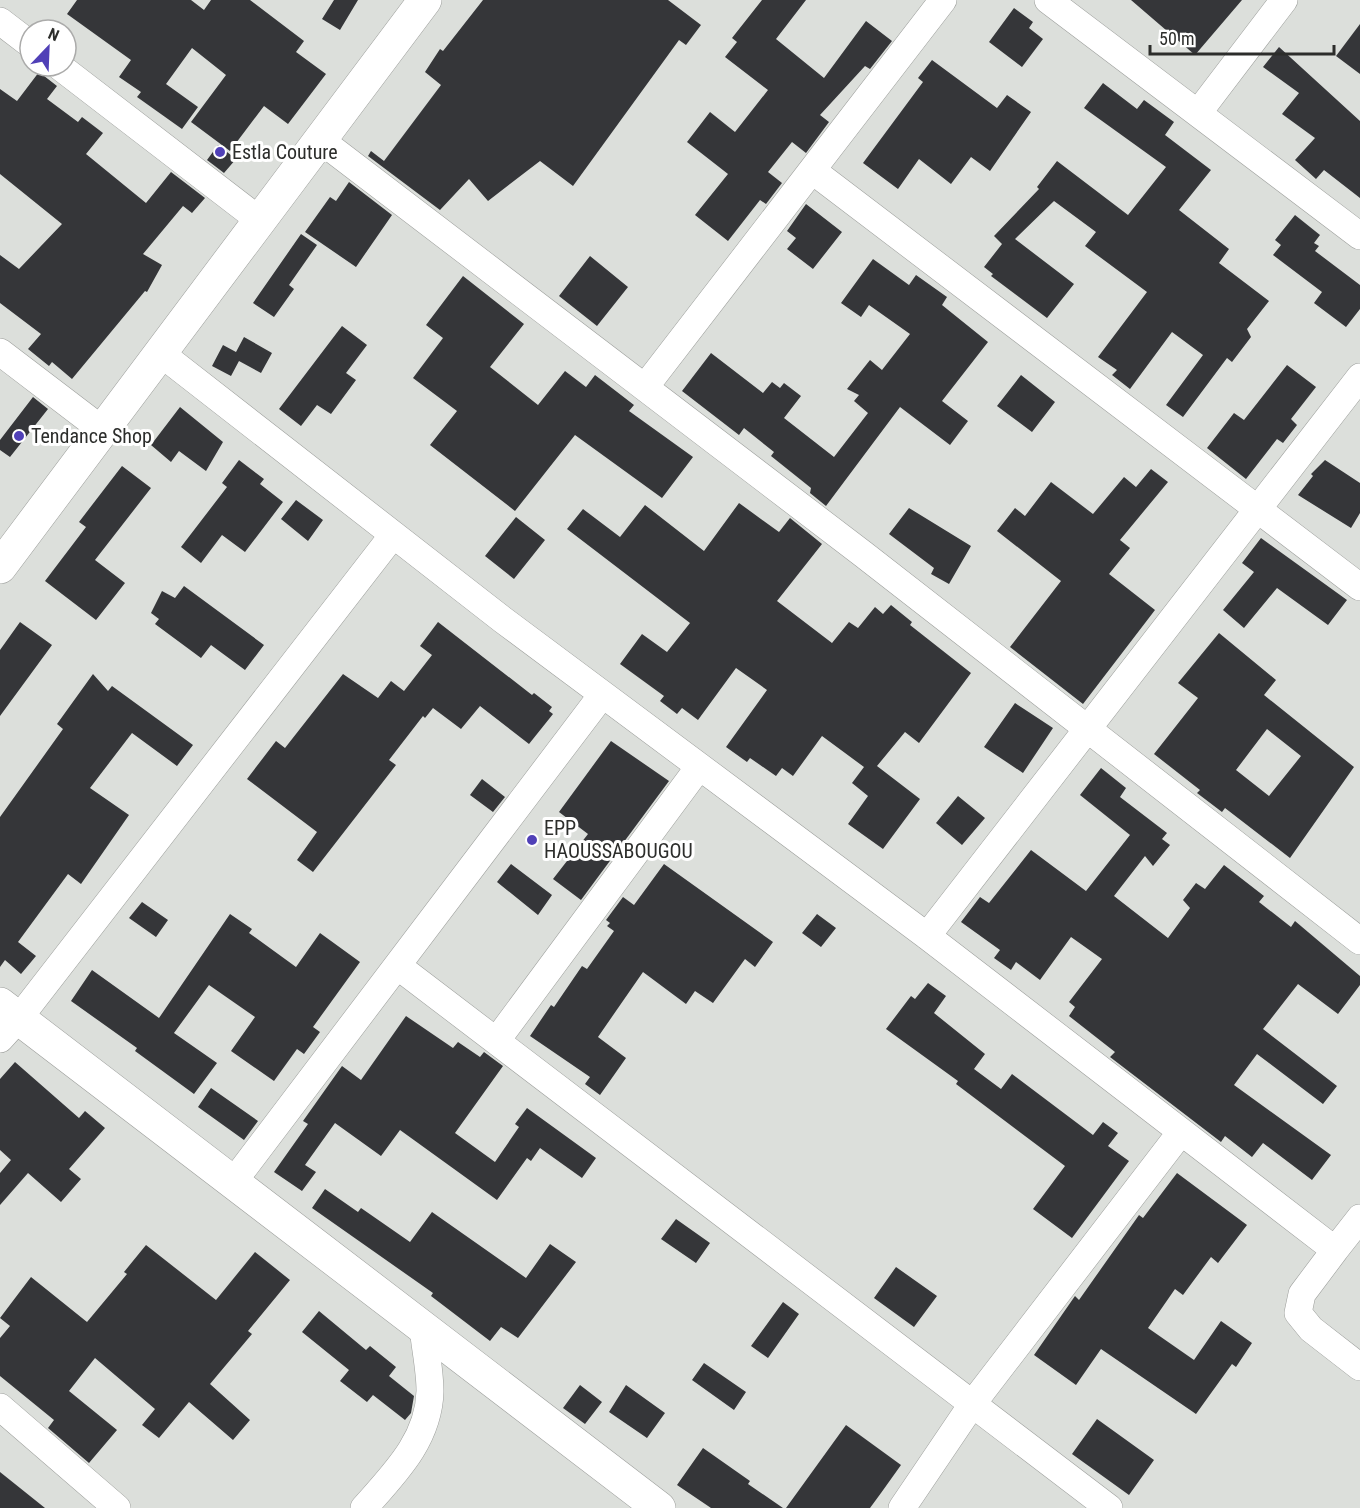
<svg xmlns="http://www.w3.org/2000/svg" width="1360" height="1508" viewBox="0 0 1360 1508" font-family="'Roboto Condensed',sans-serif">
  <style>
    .building { fill: #353639; fill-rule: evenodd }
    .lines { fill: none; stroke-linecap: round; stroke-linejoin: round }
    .minor-casing { stroke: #9d9f9c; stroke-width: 28 }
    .tertiary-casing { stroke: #9d9f9c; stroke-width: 34 }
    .minor { stroke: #fff; stroke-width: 27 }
    .tertiary { stroke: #fff; stroke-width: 33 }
    .poi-dot { fill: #5040b7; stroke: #fff; stroke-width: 2 }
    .labels { text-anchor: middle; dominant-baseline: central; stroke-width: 6; stroke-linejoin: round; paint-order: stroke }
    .poi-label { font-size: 20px; fill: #2c2d2b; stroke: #fff; text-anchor: start }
  </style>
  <rect width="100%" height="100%" fill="#dcdfdb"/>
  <path class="building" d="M77 0H191L204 10 211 0H250L304 41 296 52 326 74 288 124 264 106 230 151 191 122 226 75 192 48 166 84 198 107 182 129 137 97 141 92 119 77 131 60 67 14Z
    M334 0H358L340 30 322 19Z
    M483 0H668L701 25 686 45 679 40 573 186 540 161 488 201 469 179 440 210 368 156 371 151 384 161 441 85 425 72 440 49 443 51Z
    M762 0H806L776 39 824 78 866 21 892 41 870 69 865 66 820 115 829 122 806 153 792 142 768 172 782 183 766 204 760 200 728 241 695 215 728 174 687 142 710 112 735 132 768 90 725 57 737 42 732 38Z
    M1131 0H1242L1195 55Z
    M1014 8 1033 22 1029 28 1043 39 1022 67 989 42Z
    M1360 24V74L1336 56Z
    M1279 47 1360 121V198L1324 170 1316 179 1295 160 1315 138 1282 114 1299 93 1263 67Z
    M932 60 997 108 1007 95 1031 112 990 171 971 157 951 184 919 159 898 189 863 163 923 82 918 78Z
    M39 72 57 86 47 99 78 122 82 117 103 133 86 154 146 203 171 172 205 198 192 213 183 206 143 254 162 265 147 292 145 291 72 379 52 362 49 366 28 349 41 334 0 303V255L19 269 62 224 0 174V89L17 101Z
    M1103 83 1137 109 1144 100 1174 122 1165 135 1211 170 1179 210 1229 249 1219 263 1269 301 1247 329 1251 337 1232 362 1227 358 1183 417 1166 405 1203 355 1172 332 1130 389 1112 375 1117 370 1098 357 1147 292 1085 246 1096 232 1054 201 1015 239 1074 284 1047 318 991 276 993 274 984 267 1002 244 994 236 1039 189 1037 187 1057 161 1128 215 1166 167 1084 108Z
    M218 145 236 159 224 173 207 160Z
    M349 182 392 215 356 267 305 232 330 197 336 201Z
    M806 204 842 232 813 269 787 249 796 238 787 231Z
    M1295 215 1320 235 1314 243 1319 246 1315 251 1360 285V309L1346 327 1314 303 1322 292 1273 255 1281 245 1275 240Z
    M301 234 317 245 289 285 294 289 274 317 253 303Z
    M590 256 628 287 597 326 559 296Z
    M873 259 909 285 916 275 947 297 942 305 988 342 942 401 968 421 950 445 900 407 826 506 810 493 811 488 771 456 774 452 744 428 739 435 682 391 711 353 763 393 772 382 780 388 784 383 801 396 784 418 834 457 868 413 854 401 859 395 847 389 870 360 882 370 910 334 869 305 861 317 841 303Z
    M463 276 524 324 490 367 538 405 565 371 586 387 595 375 634 405 629 411 693 457 662 498 575 435 515 511 430 445 457 411 413 378 443 338 426 325Z
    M342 326 367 345 346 373 356 380 331 414 317 405 301 426 279 409Z
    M244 337 272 353 261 373 239 361 231 376 212 366 223 345 236 352Z
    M1287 365 1316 387 1291 419 1297 425 1283 443 1277 439 1246 479 1207 448 1234 413 1244 420Z
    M1021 375 1055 402 1032 432 997 406Z
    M33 397 48 409 10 457 0 450V440Z
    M180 407 223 442 206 471 179 451 171 462 151 445Z
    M239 460 264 479 260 484 283 502 245 552 222 535 201 563 181 547 227 487 222 483Z
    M1325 460 1360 483V513L1351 528 1298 495 1313 476 1311 474Z
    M122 466 151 488 95 560 125 583 96 620 45 581 86 527 79 522Z
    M1151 469 1168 482 1120 540 1130 548 1109 574 1155 610 1083 704 1010 647 1061 581 997 531 1015 508 1025 516 1051 482 1093 514 1124 477 1136 487Z
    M296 500 323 520 308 541 281 519Z
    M739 503 779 532 790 518 822 544 777 601 832 643 849 622 858 628 875 607 883 614 891 605 912 622 910 625 971 673 919 743 905 732 877 766 920 799 883 849 848 824 868 796 852 783 864 767 822 736 793 776 782 768 776 776 750 758 747 762 726 747 767 690 736 668 698 720 682 708 677 714 660 701 664 696 620 664 642 634 667 652 690 623 567 529 583 509 620 537 645 505 704 551Z
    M909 508 971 546 949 584 931 574 934 568 889 534Z
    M516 517 545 540 514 579 485 556Z
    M1261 538 1347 600 1328 625 1277 588 1244 628 1223 610 1254 572 1242 563Z
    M184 586 264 645 245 670 211 645 201 658 155 624 159 619 151 613 162 591 175 598Z
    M20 622 52 645 0 716V650Z
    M438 622 532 695 534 693 552 707 549 711 553 714 529 744 480 706 461 729 433 708 425 718 423 716 389 760 396 765 313 872 297 860 317 832 247 779 276 741 285 748 343 674 378 698 391 681 404 691 432 655 420 646Z
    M1219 633 1276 680 1264 695 1354 767 1290 858 1225 808 1222 812 1197 793 1200 790 1154 754 1198 698 1178 683ZM1267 729 1301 756 1269 796 1236 770Z
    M93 674 108 691 112 686 193 745 177 766 132 733 90 788 129 815 81 884 68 874 18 942 36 956 21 974 5 960 0 967V817L63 729 57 724Z
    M1015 703 1053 728 1023 773 984 747Z
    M611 741 669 781 581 900 553 879 588 834 559 812Z
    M1101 768 1126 788 1120 797 1167 833 1162 839 1170 845 1153 866 1145 856 1114 896 1168 938 1190 908 1183 900 1196 883 1205 889 1224 865 1264 896 1259 902 1291 927 1295 921 1360 976V985L1338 1014 1298 984 1263 1029 1337 1086 1323 1104 1257 1054 1234 1085 1331 1155 1312 1180 1263 1143 1252 1157 1225 1136 1221 1142 1110 1057 1115 1052 1069 1016 1075 1007 1069 1002 1102 959 1071 937 1040 980 1016 962 1011 970 994 958 1000 950 961 922 980 897 989 903 1031 850 1086 891 1130 835 1080 795Z
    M482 779 505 797 493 812 470 795Z
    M958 796 985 818 962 845 936 823Z
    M511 864 552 895 538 915 497 882Z
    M664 864 773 942 755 967 745 959 713 1003 695 991 686 1004 643 972 598 1037 626 1058 600 1095 585 1084 590 1077 530 1036 551 1005 554 1007 582 966 587 969 614 931 607 926 610 923 606 920 623 897 634 905Z
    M142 902 168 920 156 937 129 918Z
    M230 914 252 929 249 933 296 967 320 933 360 962 313 1027 320 1032 304 1054 297 1049 274 1081 231 1051 255 1017 209 985 174 1033 217 1063 194 1094 135 1051 137 1048 71 1001 92 970 159 1018Z
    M817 914 836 928 821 947 802 933Z
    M928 983 946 996 934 1013 985 1054 974 1069 1001 1089 1012 1074 1093 1135 1103 1122 1118 1133 1108 1146 1129 1161 1072 1238 1033 1209 1065 1166 956 1084 958 1081 886 1029 911 996 915 999Z
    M406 1016 453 1048 458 1042 480 1057 484 1052 503 1066 455 1133 495 1162 519 1127 515 1124 527 1108 596 1158 582 1178 540 1148 531 1161 527 1158 497 1200 400 1130 381 1156 335 1123 305 1165 316 1172 302 1191 274 1172 308 1124 303 1121 342 1066 361 1080Z
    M15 1062 79 1118 85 1111 105 1128 69 1169 81 1179 61 1202 28 1173 0 1205V1173L11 1160 0 1150V1079Z
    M211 1088 258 1121 244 1140 198 1107Z
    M1177 1173 1247 1225 1218 1263 1211 1257 1183 1295 1175 1289 1148 1328 1194 1360 1221 1321 1252 1343 1236 1367 1232 1364 1196 1414 1101 1349 1076 1385 1034 1355 1075 1296 1079 1300 1139 1215 1143 1218Z
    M325 1189 358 1212 361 1208 410 1242 432 1212 526 1278 550 1244 576 1262 518 1338 501 1327 490 1341 431 1296 433 1293 312 1208Z
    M676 1219 710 1243 696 1263 661 1239Z
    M146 1245 216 1300 255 1252 290 1280 248 1331 252 1334 210 1384 250 1420 233 1440 189 1402 159 1438 142 1425 155 1409 95 1358 69 1391 117 1430 89 1463 48 1428 54 1420 0 1376V1338L10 1326 0 1318 31 1277 87 1322 127 1274 124 1272Z
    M896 1267 937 1296 914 1327 874 1298Z
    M783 1302 799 1314 768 1358 751 1346Z
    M319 1311 366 1350 370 1346 396 1367 389 1376 414 1396 411 1413 405 1420 373 1395 367 1402 340 1381 349 1370 302 1332Z
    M704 1363 746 1392 734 1410 692 1380Z
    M580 1385 602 1402 585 1424 563 1408Z
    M626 1385 665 1413 647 1438 609 1412Z
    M1097 1419 1154 1460 1129 1495 1072 1454Z
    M846 1425 901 1465 881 1493 870 1508H786Z
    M703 1448 750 1481 748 1484 783 1508H711L677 1485Z
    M0 1472 45 1508H0Z"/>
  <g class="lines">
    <g class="minor-casing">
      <path id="minor" d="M1048 0 1360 236
        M0 21 30 44
        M59 66 258 219
        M1198 113 1284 0
        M319 139 863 554 1360 941
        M813 171 1360 587
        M0 352 101 429
        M159 352 503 620 927 936 1335 1250 1302 1294 1298 1313 1311 1329 1360 1367
        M645 387 943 0
        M927 936 1360 377
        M399 967 1109 1508
        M0 1039 19 1018 393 535
        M497 1040 699 767
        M234 1181 602 695
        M1335 1250 1360 1218
        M0 1407 117 1508
        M364 1508C394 1474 429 1440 430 1391 430 1370 425 1348 423 1327
        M902 1508 973 1403 1181 1132"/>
    </g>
    <g class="tertiary-casing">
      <path id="tertiary" d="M0 567 425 0
        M0 1004 659 1508"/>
    </g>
    <use href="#minor" class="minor"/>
    <use href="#tertiary" class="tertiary"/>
  </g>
  <g class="poi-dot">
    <circle cx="220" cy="152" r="6"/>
    <circle cx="19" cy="436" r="6"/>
    <circle cx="532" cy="840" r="6"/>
  </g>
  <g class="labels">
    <g class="poi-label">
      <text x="232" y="152">Estla Couture</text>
      <text x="31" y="436">Tendance Shop</text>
      <text x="544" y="828">EPP<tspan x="544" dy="23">HAOUSSABOUGOU</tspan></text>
    </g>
  </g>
  <g transform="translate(48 48) rotate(23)"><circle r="28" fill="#ffffff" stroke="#ababaa" stroke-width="1.5"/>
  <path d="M0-4.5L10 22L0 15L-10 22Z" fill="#5040b7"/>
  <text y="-9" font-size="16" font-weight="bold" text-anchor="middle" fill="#2c2d2b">N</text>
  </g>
  <path d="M1150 45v9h184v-9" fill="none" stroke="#2c2d2b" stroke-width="3"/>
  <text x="1159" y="45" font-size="18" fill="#2c2d2b" stroke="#ffffff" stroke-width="4.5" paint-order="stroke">50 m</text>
</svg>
